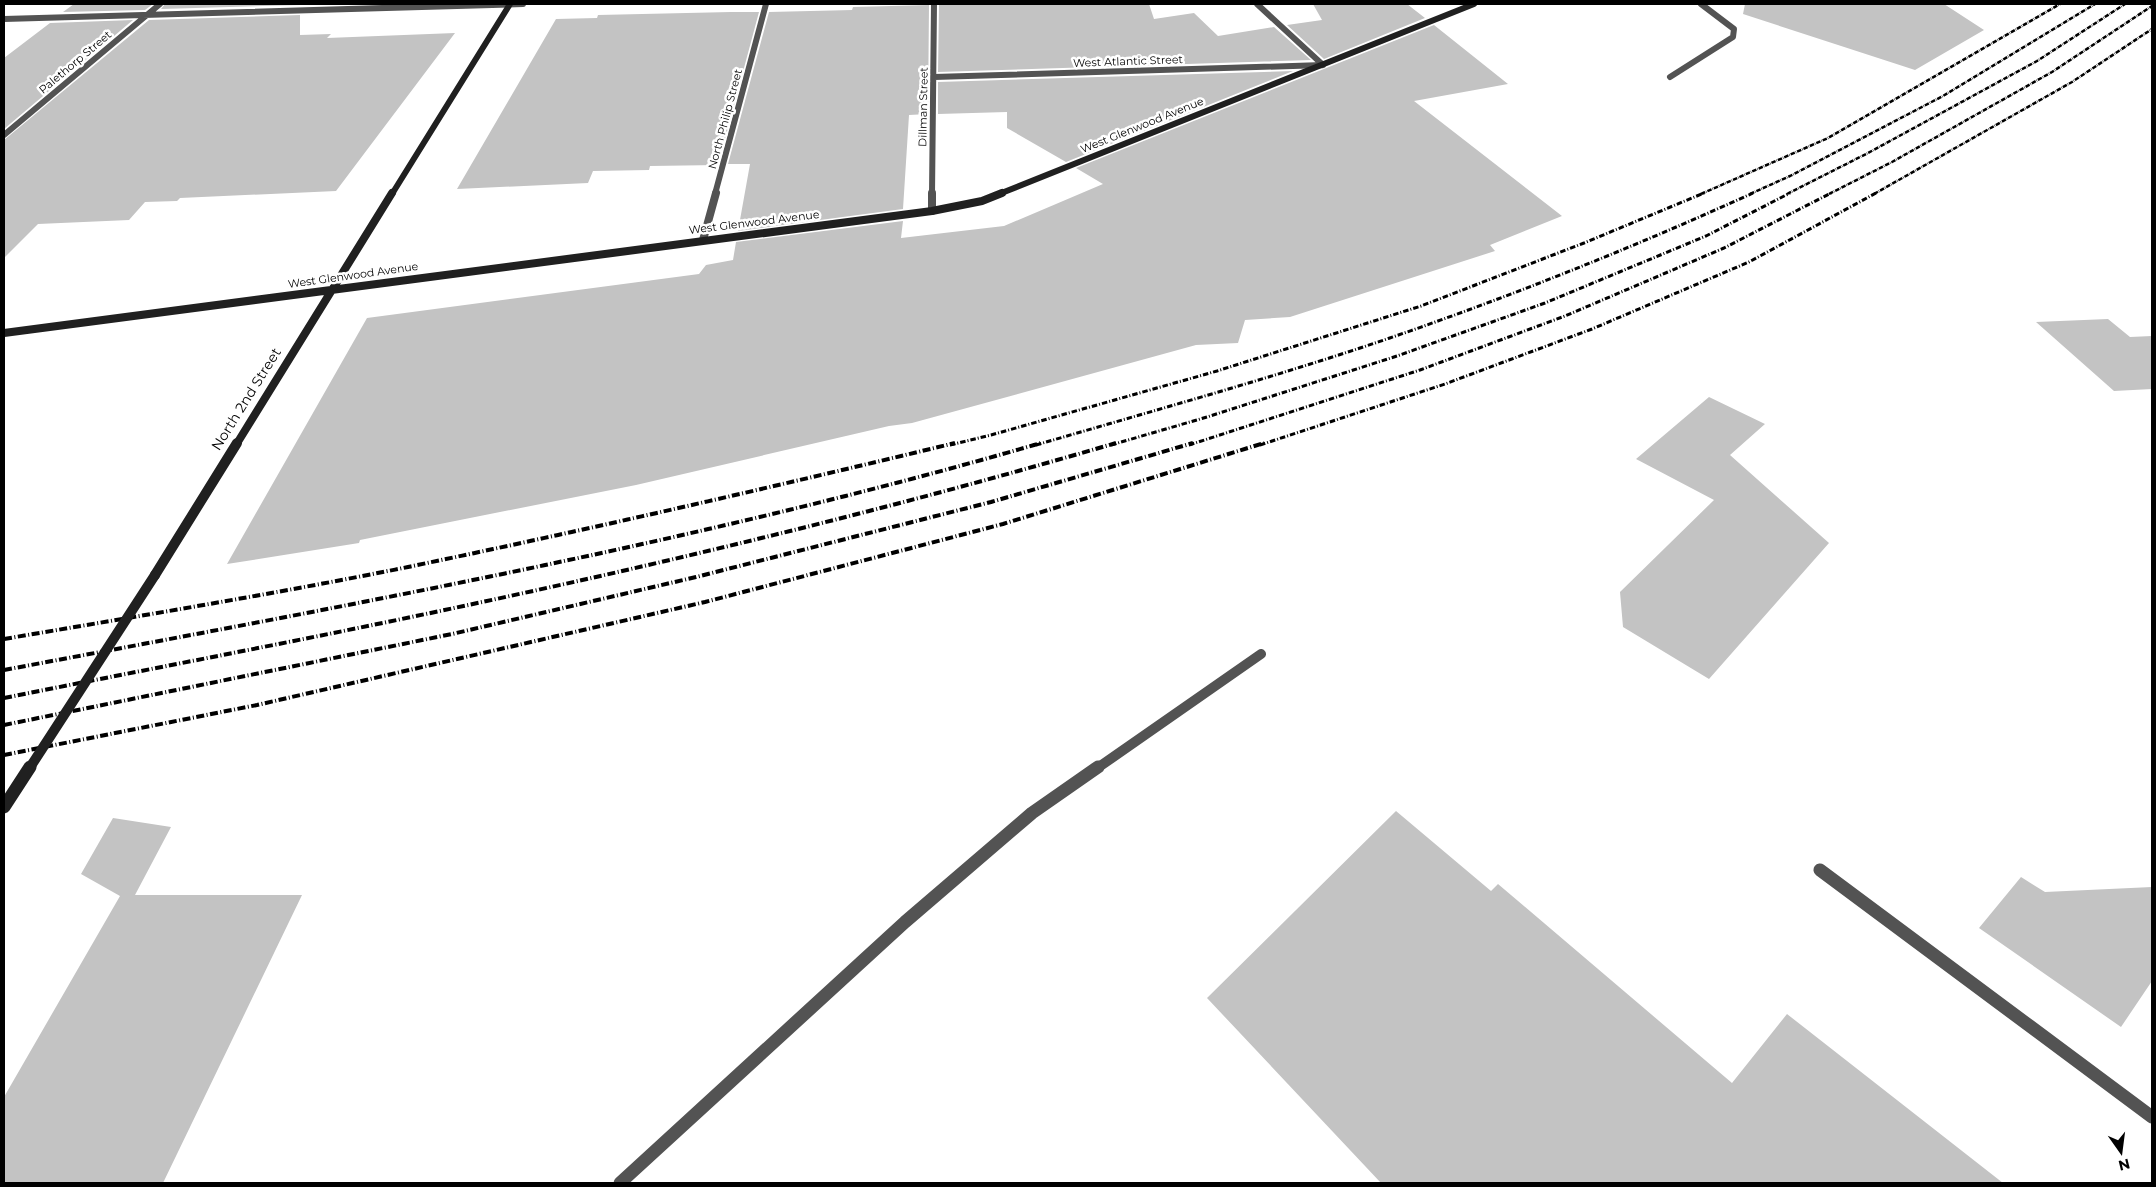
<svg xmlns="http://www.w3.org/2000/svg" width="2156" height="1187" viewBox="0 0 2156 1187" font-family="Montserrat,sans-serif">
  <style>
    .building { fill: #c3c3c3 }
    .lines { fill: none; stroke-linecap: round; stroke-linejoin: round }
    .lane-far2 { stroke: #535353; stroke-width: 6 }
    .lane-far1 { stroke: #535353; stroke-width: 10 }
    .lane { stroke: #535353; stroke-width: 13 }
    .street-far1 { stroke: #535353; stroke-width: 6 }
    .street { stroke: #535353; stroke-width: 8 }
    .secondary-far2 { stroke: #202020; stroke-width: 6 }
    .secondary-far1 { stroke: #202020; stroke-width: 8 }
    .secondary { stroke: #202020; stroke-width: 10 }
    .rail-far2 { stroke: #000; stroke-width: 2.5; stroke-dasharray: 4.5 1 0.5 1; stroke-linecap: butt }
    .rail-far1 { stroke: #000; stroke-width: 3; stroke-dasharray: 5.5 2 1 2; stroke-linecap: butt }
    .rail { stroke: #000; stroke-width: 4; stroke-dasharray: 8 2.5 1 2.5; stroke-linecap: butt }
    .secondary-bridge-far1 { stroke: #202020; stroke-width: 10 }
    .secondary-bridge { stroke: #202020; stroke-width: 13 }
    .labels { text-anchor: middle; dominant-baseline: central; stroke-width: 5; stroke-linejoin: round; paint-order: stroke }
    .far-street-label { font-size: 11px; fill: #000; stroke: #fff }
    .street-label { font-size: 14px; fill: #000; stroke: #fff }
  </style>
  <rect width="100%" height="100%" fill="#fff"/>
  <path class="building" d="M74 4H153L145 10 63 12Z
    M165 4H300V5L161 9Z
    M939 4H1149L1154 19 1194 13 1218 36 1274 27 1311 60 938 72Z
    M1313 4H1407L1425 18 1324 59 1287 25 1322 20Z
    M1745 4H1944L1984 30 1915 70 1743 14Z
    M929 5 928 114 909 115 903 209 738 231 750 164H728L769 12 852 10 853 7Z
    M731 12H759L718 165 650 166 649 170 593 171 588 183 457 189 556 19 597 18 598 15Z
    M300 15V35L331 34 327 38 455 33 336 191 180 198 177 201 145 202 129 220 38 224 4 258V140L149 20Z
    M133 20 4 129V58L50 23Z
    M1434 25 1508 84 1414 101 1562 216 1490 245 1495 251 1290 317 1245 320 1238 343 1196 345 912 423 889 426 636 485 360 540 359 543 227 564 367 318 699 274 706 265 733 260 736 242 903 221 901 238 1004 226 1103 184 1076 168Z
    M1293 71 1066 162 1007 128V112L938 114V82Z
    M2108 319 2130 337 2152 336V389L2114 391 2036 322Z
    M1709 397 1765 424 1730 455 1829 543 1709 679 1623 627 1620 592 1714 500 1636 459Z
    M1396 811 1491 891 1498 884 1732 1083 1787 1014 2003 1183H1381L1207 998Z
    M113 818 171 827 135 895H302L163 1183H4V1097L120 896 81 874Z
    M2021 877 2045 892 2152 887V981L2121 1027 1979 928Z"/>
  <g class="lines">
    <path class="lane-far2" d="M1670 77 1733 37 1734 29 1701 4"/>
    <path class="lane-far1" d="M1096 769 1261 654"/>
    <path class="lane" d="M1820 870 2152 1117
      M620 1183 905 922 1032 813 1098 767"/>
    <path class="street-far1" d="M1257 4 1323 65
      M4 19 523 4
      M934 77 1323 65
      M4 135 160 4
      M715 194 766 4
      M932 194 934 4"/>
    <path class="street" d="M932 211V193
      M703 240 716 193"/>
    <path class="secondary-far2" d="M392 194 510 4
      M999 194 1474 4"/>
    <path class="secondary-far1" d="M4 333 932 211 982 201 1002 193
      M236 445 392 193"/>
    <path class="secondary" d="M155 575 237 443"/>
    <path class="rail-far2" d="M1701 194 1828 138 2060 4
      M1750 194 1790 176 1943 96 2095 4
      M1787 194 1868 153 2037 61 2125 4
      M1829 194 1892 162 2052 72 2152 6
      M1874 194 2072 82 2152 29"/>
    <path class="rail-far1" d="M950 445 991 435 1217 371 1421 306 1584 243 1704 193
      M1036 445C1152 411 1269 379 1384 340 1509 297 1632 248 1753 193
      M1111 445 1207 417 1397 356 1545 303 1706 236 1790 193
      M1189 445 1420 370 1565 316 1724 248 1831 193
      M1260 445 1445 384 1592 329 1749 262 1876 193"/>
    <path class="rail" d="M4 639C139 616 274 594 408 567 591 529 773 487 955 443
      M4 670C351 605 701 542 1041 443
      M4 698C154 668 304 640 454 608 676 561 898 507 1116 443
      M4 725 452 634 696 577 991 502 1193 443
      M4 755 257 705 705 602 1003 524 1264 443"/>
    <path class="secondary-bridge-far1" d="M29 769 155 575"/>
    <path class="secondary-bridge" d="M4 807 30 767"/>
  </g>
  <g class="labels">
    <g class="far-street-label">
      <text transform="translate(1128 61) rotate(-2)">West Atlantic Street</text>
      <text transform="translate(75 62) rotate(-40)">Palethorp Street</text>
      <text transform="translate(923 107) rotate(-89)">Dillman Street</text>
      <text transform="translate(725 119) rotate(-75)">North Philip Street</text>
      <text transform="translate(1142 125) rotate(-22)">West Glenwood Avenue</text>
      <text transform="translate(754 222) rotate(-7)">West Glenwood Avenue</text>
      <text transform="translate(353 275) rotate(-8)">West Glenwood Avenue</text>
    </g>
    <g class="street-label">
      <text transform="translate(246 399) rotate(-58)">North 2nd Street</text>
    </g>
  </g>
  <rect width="2156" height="1187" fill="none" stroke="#000000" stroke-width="10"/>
  <g transform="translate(2121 1152) rotate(166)" stroke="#ffffff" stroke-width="4" paint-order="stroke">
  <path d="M0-4L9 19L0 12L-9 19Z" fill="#000000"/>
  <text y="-8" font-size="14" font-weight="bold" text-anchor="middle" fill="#000000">N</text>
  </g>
</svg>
